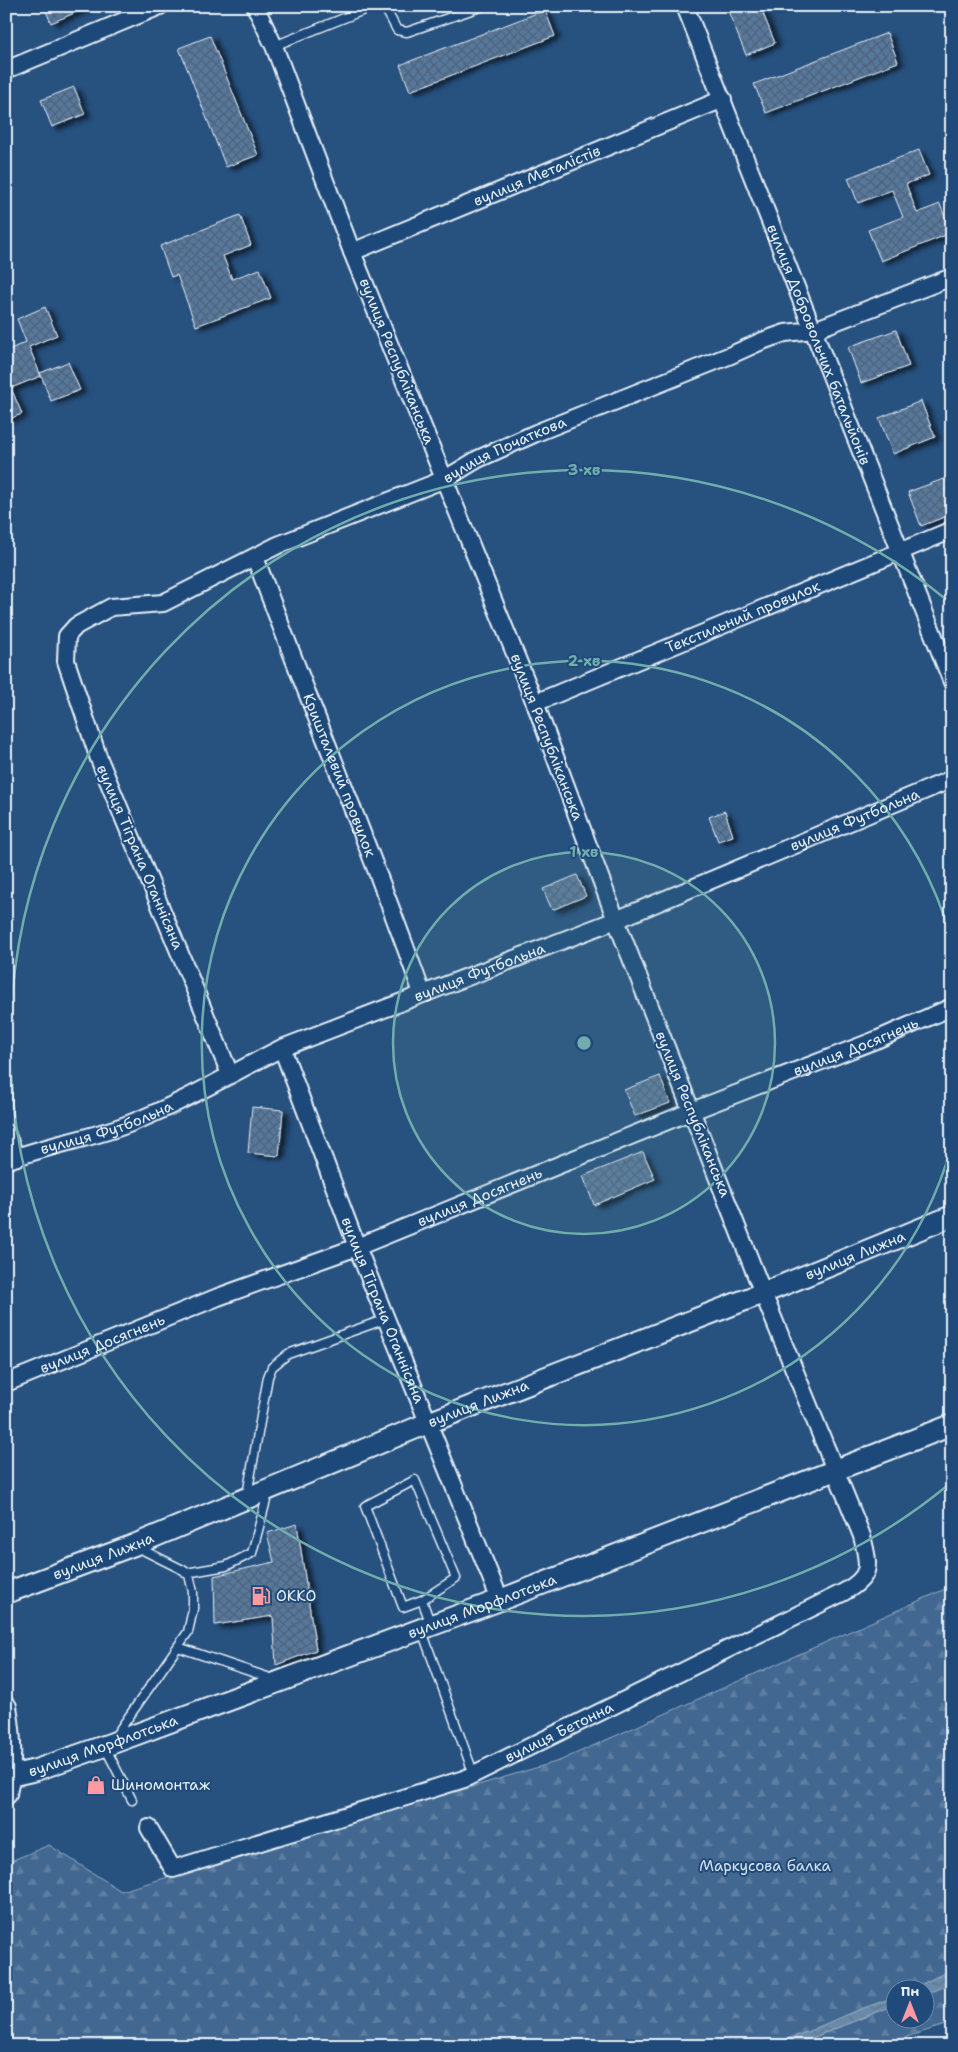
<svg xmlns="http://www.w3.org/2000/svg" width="958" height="2052" viewBox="0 0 958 2052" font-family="'Shantell Sans',sans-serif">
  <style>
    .forest { fill: url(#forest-firs); stroke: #96acc4; fill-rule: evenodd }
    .water { fill: url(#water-waves); stroke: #9db3c9 }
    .building { fill: url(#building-cross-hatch); stroke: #e8f1f8; filter: url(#shadow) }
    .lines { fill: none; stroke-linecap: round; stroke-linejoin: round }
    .service-casing { stroke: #e8f1f8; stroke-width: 11 }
    .minor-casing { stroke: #e8f1f8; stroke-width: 20 }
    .tertiary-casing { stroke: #e8f1f8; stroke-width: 24 }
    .service { stroke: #1f4a7a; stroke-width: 8 }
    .minor { stroke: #1f4a7a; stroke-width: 16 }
    .tertiary { stroke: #1f4a7a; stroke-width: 20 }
    .ring { fill: none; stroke: #71adac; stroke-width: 2.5 }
    .labels { text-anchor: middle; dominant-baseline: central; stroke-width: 4; stroke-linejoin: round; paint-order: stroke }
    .street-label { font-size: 15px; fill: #e8f1f8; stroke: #1f4a7a }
    .poi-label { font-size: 15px; fill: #e8f1f8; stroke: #1f4a7a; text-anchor: start }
    .park-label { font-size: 15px; fill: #d8e3ee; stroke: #1f4a7a }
    .centre { fill: #71adac; stroke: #1f4a7a; stroke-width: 2.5 }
    .ring-label { font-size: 15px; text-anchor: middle; font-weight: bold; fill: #71adac; stroke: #1f4a7a; stroke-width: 4; stroke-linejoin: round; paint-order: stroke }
  </style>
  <defs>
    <pattern id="forest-firs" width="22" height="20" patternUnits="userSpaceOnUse" patternTransform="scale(1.25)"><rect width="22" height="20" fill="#436891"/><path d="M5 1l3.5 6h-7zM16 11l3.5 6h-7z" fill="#5e7ea1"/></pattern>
    <pattern id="water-waves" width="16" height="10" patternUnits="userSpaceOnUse" patternTransform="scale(1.25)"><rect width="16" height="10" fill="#6b8aaa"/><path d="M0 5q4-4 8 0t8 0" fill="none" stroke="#5e7388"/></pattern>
    <pattern id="building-cross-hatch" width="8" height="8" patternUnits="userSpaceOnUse" patternTransform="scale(1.25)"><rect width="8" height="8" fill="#57789d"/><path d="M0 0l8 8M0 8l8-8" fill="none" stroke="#4f6278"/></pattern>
    <filter id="shadow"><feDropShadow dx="5.5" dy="3" stdDeviation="2.5" flood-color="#0009"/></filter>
  </defs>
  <rect width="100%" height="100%" fill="#27517f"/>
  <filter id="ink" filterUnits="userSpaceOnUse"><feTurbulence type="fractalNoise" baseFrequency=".02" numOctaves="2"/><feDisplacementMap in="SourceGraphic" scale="10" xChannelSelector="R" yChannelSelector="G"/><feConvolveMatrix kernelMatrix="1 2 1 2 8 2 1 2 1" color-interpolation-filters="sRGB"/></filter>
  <g filter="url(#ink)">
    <path class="forest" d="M952 1586V2023L877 2046H6V1863L49 1845 121 1891 559 1761ZM896 1990H926V2020H896Z"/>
    <path class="water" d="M952 1969V1983L926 1994V1990L912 1989Z
      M895 1997V2005L792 2046H767L807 2032 855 2011Z"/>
    <path class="building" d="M44 6H91L51 23Z
      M726 6H760L775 43 746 55Z
      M545 10 555 36 410 91 400 65Z
      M887 33 898 62 766 113 754 84Z
      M210 36 258 155 226 167 179 48Z
      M74 87 85 114 52 127 41 100Z
      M919 150 929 175 906 184 917 213 940 204 951 233 881 261 868 230 903 217 892 190 858 203 848 178Z
      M240 215 251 245 223 256 232 279 260 269 271 298 196 326 177 275 171 277 160 246Z
      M45 307 57 335 29 347 41 376 11 388 22 414 6 420V351L26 342 17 319Z
      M896 330 909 366 861 383 848 347Z
      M68 362 80 390 51 401 40 373Z
      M921 401 935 437 893 454 879 418Z
      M952 476V514L921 526 908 492Z
      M725 811 733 836 718 841 709 817Z
      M577 875 586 896 552 910 543 889Z
      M660 1076 670 1103 635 1116 624 1090Z
      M252 1107 283 1110 279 1156 248 1153Z
      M643 1152 655 1179 594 1205 583 1176Z
      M297 1524 316 1650 276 1665 273 1616 215 1625 214 1576 274 1562 267 1533Z"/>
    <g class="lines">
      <g class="service-casing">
        <path id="service" d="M384 6 397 30 407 32 483 6
          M274 46 374 6
          M247 1495 268 1377 272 1367 288 1354 386 1319
          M186 1573 226 1566 252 1553 268 1493
          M422 1600 456 1578 415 1480 365 1506 403 1607 422 1600 431 1625
          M422 1631 474 1775
          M178 1647 273 1679
          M114 1738 188 1632 193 1609V1592L189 1575 183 1570 137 1547
          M105 1747 132 1800"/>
      </g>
      <g class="minor-casing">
        <g id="minor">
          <path id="s1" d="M685 6 952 682"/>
          <path d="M6 70 160 6"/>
          <path id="s2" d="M352 252 723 99"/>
          <path id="s3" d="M255 557C309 703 370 846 422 993"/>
          <path id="s4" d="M535 703 952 530"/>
          <path id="s5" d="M282 1048 357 1247 500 1600"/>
          <path id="s6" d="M230 1074 99 759 66 661 67 636 76 626 111 607 163 603 278 545 445 479 478 459 536 433 731 355 762 341 785 333 814 330 952 277"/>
          <path d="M6 1133 16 1157"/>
          <path id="s7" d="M6 1161C46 1145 91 1139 131 1123 184 1102 232 1073 282 1048L616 920 952 779"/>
          <path id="s8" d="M6 1383 218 1297 357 1247 692 1111 876 1040 952 1007"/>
          <path id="s9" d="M149 1828 173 1869 464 1779 844 1592C873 1576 869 1565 862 1536L763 1293 616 920 535 703 352 252 274 46 255 6"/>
        </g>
      </g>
      <g class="tertiary-casing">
        <g id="tertiary">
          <path id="s10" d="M6 1593 134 1545 428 1423 763 1293 952 1216"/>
          <path d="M6 1707C11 1735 12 1766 6 1794"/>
          <path id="s11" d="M10 1776 36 1770 110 1744 500 1600 952 1425"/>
        </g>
      </g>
      <use href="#service" class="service"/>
      <use href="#minor" class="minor"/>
      <use href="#tertiary" class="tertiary"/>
    </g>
  </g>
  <circle cx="584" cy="1043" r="191" fill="#71adac" fill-opacity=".12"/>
  <g class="ring">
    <circle cx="584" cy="1043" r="191"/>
    <path d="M951 1148A382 382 0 1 1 951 938"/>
    <path d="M948 1485A573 573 0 1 1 948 601"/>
  </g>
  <defs>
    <g id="fuel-bare" transform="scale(1.5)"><path d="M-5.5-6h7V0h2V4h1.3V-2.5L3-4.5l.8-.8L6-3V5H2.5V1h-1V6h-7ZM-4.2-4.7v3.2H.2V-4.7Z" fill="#ff9aa2" stroke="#1f4a7a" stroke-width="2.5" paint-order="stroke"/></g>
    <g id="shop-bare" transform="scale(1.5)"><path d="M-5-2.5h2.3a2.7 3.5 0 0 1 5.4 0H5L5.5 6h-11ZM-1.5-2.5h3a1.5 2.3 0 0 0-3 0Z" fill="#ff9aa2" stroke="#1f4a7a" stroke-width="2.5" paint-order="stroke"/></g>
  </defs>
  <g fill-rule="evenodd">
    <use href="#fuel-bare" x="261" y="1596"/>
    <use href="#shop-bare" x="96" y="1785"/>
  </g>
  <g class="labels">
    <g class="street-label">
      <text stroke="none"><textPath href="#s2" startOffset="200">вулиця Металістів</textPath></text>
      <text stroke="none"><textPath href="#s1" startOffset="364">вулиця Добровольчих батальйонів</textPath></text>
      <text transform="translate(397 361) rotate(68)">вулиця Республіканська</text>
      <text stroke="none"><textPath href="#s6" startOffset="950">вулиця Початкова</textPath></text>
      <text stroke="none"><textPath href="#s4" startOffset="225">Текстильний провулок</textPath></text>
      <text transform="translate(547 737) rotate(69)">вулиця Республіканська</text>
      <text stroke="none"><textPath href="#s3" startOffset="234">Кришталевий провулок</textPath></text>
      <text stroke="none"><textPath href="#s7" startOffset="916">вулиця Футбольна</textPath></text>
      <text transform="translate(140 857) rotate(67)">вулиця Тіграна Оганнісяна</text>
      <text stroke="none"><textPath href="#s7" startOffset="511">вулиця Футбольна</textPath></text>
      <text stroke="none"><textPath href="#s8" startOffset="914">вулиця Досягнень</textPath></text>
      <text transform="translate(693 1114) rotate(68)">вулиця Республіканська</text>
      <text stroke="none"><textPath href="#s7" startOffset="106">вулиця Футбольна</textPath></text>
      <text stroke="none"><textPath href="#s8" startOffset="509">вулиця Досягнень</textPath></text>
      <text stroke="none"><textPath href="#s10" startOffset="914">вулиця Лижна</textPath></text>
      <text stroke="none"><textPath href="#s5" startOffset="281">вулиця Тіграна Оганнісяна</textPath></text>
      <text stroke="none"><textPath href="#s8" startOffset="104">вулиця Досягнень</textPath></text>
      <text stroke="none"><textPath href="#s10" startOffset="509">вулиця Лижна</textPath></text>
      <text stroke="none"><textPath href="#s10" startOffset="104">вулиця Лижна</textPath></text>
      <text stroke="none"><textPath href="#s11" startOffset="502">вулиця Морфлотська</textPath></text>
      <text stroke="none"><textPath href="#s9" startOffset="458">вулиця Бетонна</textPath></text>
      <text stroke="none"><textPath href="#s11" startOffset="98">вулиця Морфлотська</textPath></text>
    </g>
    <g class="poi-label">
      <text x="276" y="1596">ОККО</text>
      <text x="111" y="1785">Шиномонтаж</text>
    </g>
    <g class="park-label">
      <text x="765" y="1866">Маркусова балка</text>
    </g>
  </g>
  <circle cx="584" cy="1043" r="8" class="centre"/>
  <g class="ring-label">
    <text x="584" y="475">3 хв</text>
    <text x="584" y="666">2 хв</text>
    <text x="584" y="857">1 хв</text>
  </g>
  <rect width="958" height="2052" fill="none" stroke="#1f4a7a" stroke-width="25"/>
  <rect x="12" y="12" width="933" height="2027" fill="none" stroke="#e8f1f8" stroke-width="2" filter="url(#ink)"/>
  <g transform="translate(910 2004)"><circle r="24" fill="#1f4a7a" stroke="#6f8dac"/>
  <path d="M0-4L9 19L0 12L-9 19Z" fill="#ff9aa2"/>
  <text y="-8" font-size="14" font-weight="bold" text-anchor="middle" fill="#e8f1f8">Пн</text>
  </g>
</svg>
